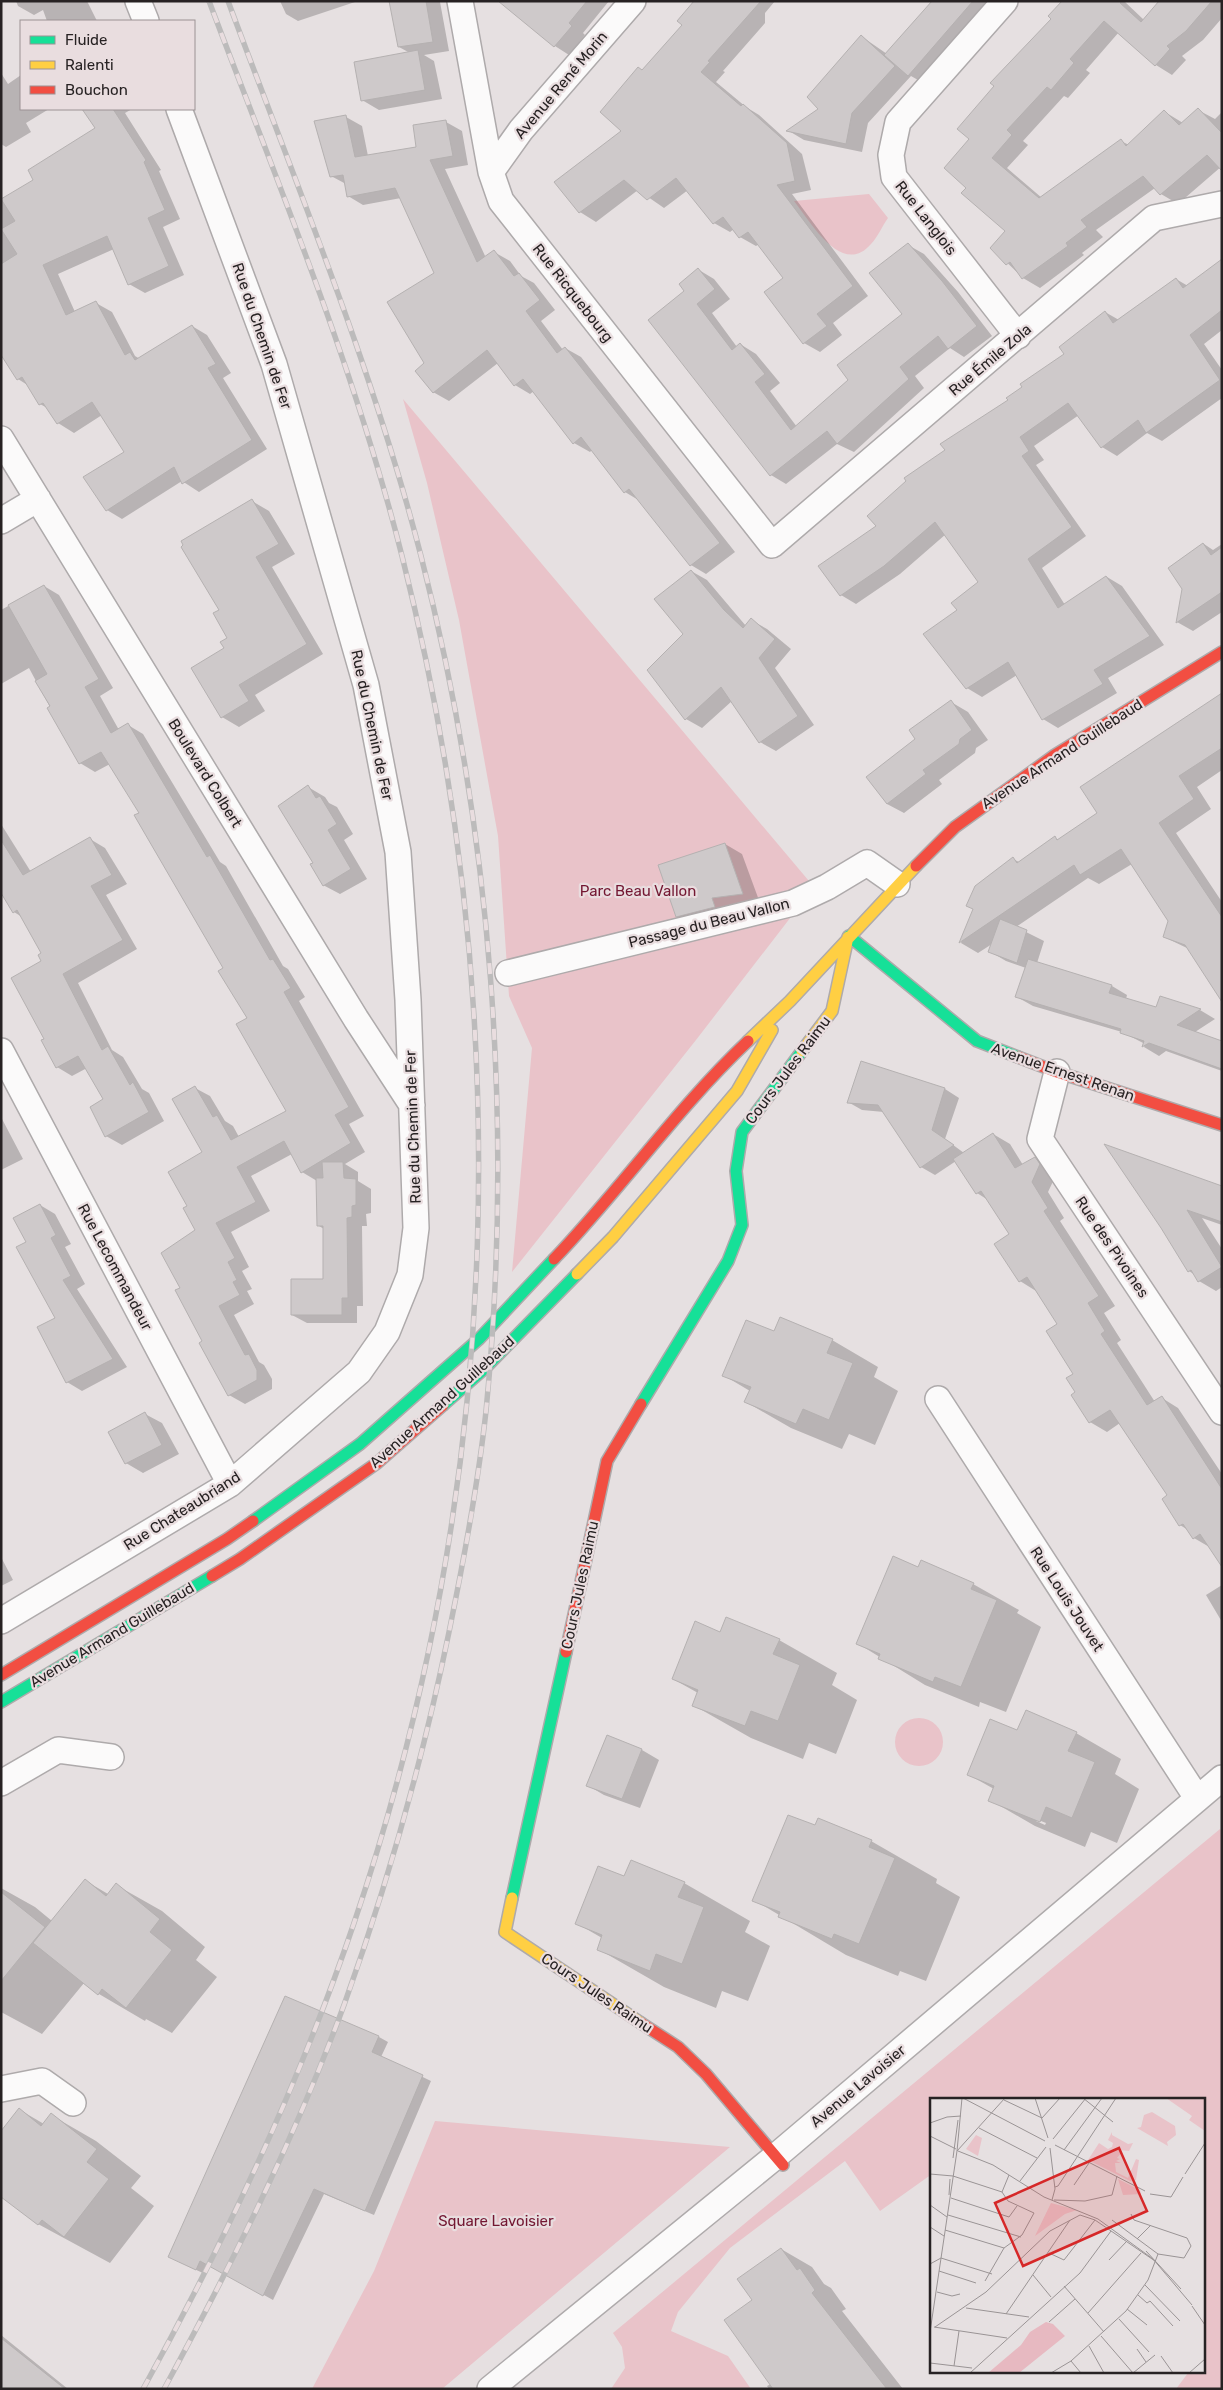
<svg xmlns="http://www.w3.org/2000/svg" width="1223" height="2390" viewBox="0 0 1223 2390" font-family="Rubik,sans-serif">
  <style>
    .green { fill: #e9c3c9 }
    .shadow { fill: #0003; fill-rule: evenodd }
    .building { fill: #cec9ca; stroke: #b5b1b1 }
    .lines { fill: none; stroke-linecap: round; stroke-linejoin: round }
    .street-casing { stroke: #aeaaab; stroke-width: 28 }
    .fast-casing { stroke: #aeaaab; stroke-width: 14 }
    .slow-casing { stroke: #aeaaab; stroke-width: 14 }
    .jam-casing { stroke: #aeaaab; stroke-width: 14 }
    .street { stroke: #fbfafa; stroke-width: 25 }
    .fast { stroke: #16e098; stroke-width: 11 }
    .slow { stroke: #ffcf43; stroke-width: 11 }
    .jam { stroke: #f24e42; stroke-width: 11 }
    .rail-casing { stroke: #bcbbbb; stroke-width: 5.5 }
    .rail { stroke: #e9dddf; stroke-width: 4; stroke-dasharray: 11; stroke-linecap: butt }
    .labels { text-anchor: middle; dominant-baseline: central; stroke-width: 4.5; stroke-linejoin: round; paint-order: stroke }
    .street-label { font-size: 15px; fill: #272223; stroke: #e9dddf }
    .park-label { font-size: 15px; fill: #731732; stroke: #e9dddf }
    .inset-road { fill: none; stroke: #9a9495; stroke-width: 1 }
    .view { fill: #d62828; fill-opacity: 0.15; stroke: #d62828; stroke-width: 2.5 }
    .inset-edge { fill: none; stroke: #272223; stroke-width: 2.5 }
  </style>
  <rect width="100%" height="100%" fill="#e6e0e1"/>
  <path class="green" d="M869 194 888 218C882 226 878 237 871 244 842 278 810 221 794 201Z
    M403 399 814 887 696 1040 512 1272 532 1048 509 996 498 836 459 620 427 483Z
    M895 1742a24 24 0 1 1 48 0a24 24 0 1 1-48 0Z
    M1220 1829 1222 1832V2389H1176L1188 2373 1186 2371H1204V2099H932V2174L880 2211 845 2161 730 2248 678 2312 671 2331 728 2356 751 2389H611L625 2368 622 2347 613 2333Z
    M435 2121 730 2147 442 2389H312L374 2271Z"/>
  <path class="shadow" d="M16 1H87L97 21H47L43 10 34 15 18 6Z
    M280 1H358L298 21 286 14Z
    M391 1 440 2 449 51 424 55 434 61 442 99 379 110 362 100 410 53 399 47Z
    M512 1H609L583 33 585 35 569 55 555 46Z
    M714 1H775L765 13V23L723 71 725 72 716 82 746 107 759 115 802 154 811 190 792 194 868 296 833 323 842 335 820 352 804 343 766 293 785 278 759 244 756 246 740 237 734 229 730 232 714 223 688 190 664 208 638 190 596 222 580 212 556 182 622 131 643 71Z
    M934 1H997L925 84 911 76 868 123 862 152 804 140 789 131 820 109 861 36 887 54Z
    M1094 1H1124L1144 20 1161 1H1222V18L1203 40 1182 56 1186 60 1172 75 1156 65 1119 32 1086 70 1090 73 1068 98 1064 96 1023 141 1028 145 1007 168 1042 198 1121 141 1129 145 1165 112 1183 123 1198 110 1215 119 1222 112V166L1178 204 1161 194 1155 188 1096 230 1103 237 1082 253 1084 255 1040 288 1023 278 992 248 1007 231 968 188 946 168Z
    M1 73 8 84 21 75V109H49L26 123 31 132 6 147 1 144Z
    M83 109H132L125 113 161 170 159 171 180 219 163 227 184 275 145 293 129 284 114 249 58 274 75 312 96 303 112 312 135 356 140 359 192 326 207 335 231 373 223 378 267 449 199 492 182 481 122 519 107 510 125 452 102 415 74 433 58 423 49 409 40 404 29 386 18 379 1 353V201L35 180 96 129Z
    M346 117 362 126 368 156 417 148 446 122 462 131 468 165 445 169 486 258 494 252 510 261 521 276 534 283 555 310 541 321 563 350 565 348 581 357 735 552 706 574 691 565 640 501 625 492 592 450 590 452 574 443 534 391 530 394 515 385 498 363 449 401 433 392 426 364 436 273 401 198 363 205 348 196 346 184 331 176Z
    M908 245 924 254 958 292 992 336 964 357 950 348 915 376 924 388 854 452 837 444 786 484 771 475 686 291 699 270 714 279 730 299 712 313 737 347 740 344 756 354 780 383 770 391 797 427 850 380 904 314Z
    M1222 261V330L1204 344 1222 370V398L1162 441 1147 433 1117 456 1102 447 1079 415 1034 446 1044 460 1036 465 1086 536 1042 568 1065 605 1107 577 1122 586 1164 645 1108 678 1117 693 1058 728 1043 719 1017 675 982 697 967 688 925 635 958 610 980 582 946 534 900 574 856 604 841 595 877 527 947 451 1066 355 1105 312 1119 320 1176 279 1188 286Z
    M252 501 269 511 295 554 272 567 323 654 255 695 265 711 239 727 222 717 225 648 228 638 221 611Z
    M1204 544 1213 550 1222 544V612L1193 631 1177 622Z
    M691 571 707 580 746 626 751 620 767 629 791 649 775 668 814 725 776 751 760 742 732 701 702 728 686 719 649 670 684 635Z
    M44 586 59 595 113 688 100 696 119 730 128 725 143 734 220 862 226 866 283 966 288 969 305 997 299 1001 364 1116 349 1124 365 1152 345 1164 358 1172V1181L371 1189V1213L366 1214 367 1226H362L363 1306H357V1323H307L292 1315 324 1280V1229L319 1226 317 1181 302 1172 292 1154 251 1176 270 1211 231 1232 249 1267 242 1271 252 1289 247 1291 254 1304 234 1315 259 1362 264 1365 272 1379V1389L245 1404 229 1395 203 1342 182 1288 197 1231 189 1206 204 1153 195 1088 210 1096 225 1121 233 1126 239 1137 287 1111 225 968 140 813 110 764 95 772 80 763 29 668 1 684V610Z
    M1222 694V770L1197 787 1211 809 1176 833 1222 902V998L1189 949 1164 937 1170 920 1132 864 1099 884 1088 878 1016 927 1044 941 1037 963 1112 986 1127 995 1126 999 1157 1009 1160 998 1200 1010 1215 1019 1195 1032 1222 1042V1071L1166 1051 1159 1056 1144 1047 1145 1044 1122 1032 1033 1006 1017 997 1026 968 1006 961 989 951 992 944 978 953 961 943 974 909 1013 859 1019 862 1055 838 1059 840 1099 813Z
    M951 702 968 712 988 740 976 748 975 753 939 780 942 784 904 813 887 804 917 740Z
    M308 787 325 797 329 803 337 807 353 834 344 840 367 879 340 894 323 885 315 863Z
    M1 824 31 872 90 839 105 848 127 884 106 895 137 949 78 983 112 1050 123 1057 142 1089 149 1093 164 1121 122 1145 106 1136 105 1100 87 1068 72 1076 57 1067 46 1039 43 953 22 917 14 912 1 890Z
    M725 844 742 854 760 903 694 926 677 916Z
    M862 1062 945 1089 959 1098 945 1139 964 1153 993 1134 1010 1144 1023 1165 1035 1158 1051 1168 1056 1175 1048 1192 1064 1218 1060 1221 1115 1306 1104 1313 1121 1340 1117 1343 1155 1402 1162 1398 1178 1408 1222 1474V1564L1211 1548 1194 1538 1188 1530 1180 1525 1168 1495 1120 1423 1107 1432 1090 1422 1073 1395 1077 1393 1075 1374 1059 1324 1036 1291 1020 1281 1011 1234 988 1200 977 1193 956 1161 935 1175 921 1167 884 1112 862 1110 848 1102Z
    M1 1117 23 1159 1 1170Z
    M1107 1147 1222 1187V1225L1202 1218 1222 1249V1287L1216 1291 1199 1281 1195 1275 1189 1271 1162 1227Z
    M40 1205 55 1214 71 1244 65 1247 85 1284 77 1289 127 1367 82 1391 67 1382 56 1319 27 1242Z
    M775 1332 832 1340 878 1367 874 1377 898 1391 875 1445 849 1434 842 1449 791 1428 746 1402 750 1391 723 1375Z
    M145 1414 162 1423 179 1454 143 1473 126 1463Z
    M1 1557 13 1580 1 1586Z
    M918 1569 973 1584 1019 1610 1017 1613 1041 1627 1006 1712 980 1702 979 1707 925 1685 857 1643Z
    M1222 1585V1622L1206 1595Z
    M779 1640 837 1673 832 1685 857 1700 836 1754 809 1743 803 1759 751 1738 693 1705 698 1693 673 1679Z
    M1017 1731 1076 1733 1121 1759 1115 1774 1139 1789 1117 1843 1091 1832 1085 1847 1035 1826 990 1800 994 1789 969 1775ZM1036 1819 1046 1823 1045 1825 1036 1821Z
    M607 1736 642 1750 659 1760 640 1808 604 1795 587 1785Z
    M815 1827 871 1841 937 1879 936 1883 960 1897 926 1981 900 1971 898 1976 846 1955 754 1900Z
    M625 1878 684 1883 750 1921 745 1932 770 1946 748 2001 722 1991 716 2008 664 1987 598 1949 602 1938 576 1923Z
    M86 1881 108 1894 116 1885 162 1911 205 1947 196 1960 217 1977 172 2033 146 2019 145 2021 99 1994 84 1983 42 2034 1 2012V1888L35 1907 52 1921Z
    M286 1998 379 2037 388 2042 381 2057 431 2081 374 2215 324 2194 273 2300 210 2265 205 2274 179 2262Z
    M20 2110 44 2124 51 2115 96 2141 141 2176 131 2188 154 2206 110 2263 38 2224Z
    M781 2249 812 2267 824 2284 831 2288 846 2309 842 2311 903 2389H769L767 2386 771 2384 754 2300Z
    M1 2335 68 2389H1Z"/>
  <path class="building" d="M389 1H426L433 42 398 47Z
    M498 1H587L569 23 572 26 554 47Z
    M694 1H761L708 61 710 62 701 72 741 106 743 104 787 143 795 181 777 185 853 286 817 314 827 326 803 344 764 292 783 278 748 232 739 238 723 217 713 224 676 178 647 200 624 180 579 213 554 182 621 131 600 112 638 67 642 70 682 25 677 21Z
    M932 1H973L908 76 884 55Z
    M1062 1H1122L1120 3 1141 22 1159 1H1212L1186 31 1167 46 1170 49 1155 66 1104 21 1070 59 1074 63 1051 90 1047 87 1007 130 1012 135 992 158 1039 198 1121 139 1126 146 1164 110 1179 125 1198 108 1222 133V171L1207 155 1160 195 1143 176 1081 220 1087 227 1066 243 1068 246 1022 279 1010 262 1006 265 990 248 1005 231 961 193 966 188 944 168 969 139 957 129 994 86 990 83 1051 19 1048 16Z
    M861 35 895 66 852 113 846 144 786 131 818 109 807 97Z
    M418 50 425 90 361 101 354 62Z
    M82 109H113L146 160 144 162 165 210 148 218 169 266 128 285 107 236 43 265 66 315 96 301 125 355 130 352 135 360 192 325 216 364 208 368 252 440 182 484 174 467 106 511 83 477 124 452 92 402 57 424 43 403 39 405 22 377 17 380 1 355V264L17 254 1 229 15 221 1 199 33 180 28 170 95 128Z
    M346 115 355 157 416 147 413 125 446 120 453 156 430 160 477 262 494 250 514 276 519 273 540 300 526 311 557 353 565 347 720 543 690 566 629 489 624 493 581 437 573 444 523 379 514 386 487 350 433 393 415 371 424 363 387 302 434 273 395 188 347 197 343 175 330 177 314 121Z
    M908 243 942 281 977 326 948 349 938 336 900 367 909 379 837 444 827 431 770 476 648 320 684 291 679 284 698 268 715 289 697 304 732 350 740 343 765 374 755 382 791 430 848 380 837 365 902 314 869 273Z
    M1222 259V310L1190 335 1220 380 1146 433 1138 420 1101 448 1068 403 1020 437 1029 451 1022 456 1072 527 1028 559 1058 608 1106 576 1150 636 1094 670 1103 684 1042 720 1008 662 966 689 923 634 957 610 951 603 978 582 935 522 884 566 840 596 818 566 876 526 867 516 906 481 904 478 945 450 940 444 1008 400 1006 398 1022 387 1020 384 1064 354 1059 347 1105 311 1113 323 1176 278 1183 288Z
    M252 499 279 544 256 557 307 644 239 685 249 701 221 718 191 668 224 648 220 642 227 638 213 613 219 610 181 547 183 545 181 541Z
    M1203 543 1211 555 1222 547V592L1176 623 1182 589 1168 568Z
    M691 570 724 610 743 628 751 618 775 639 759 658 798 716 759 743 721 687 685 720 647 670 683 634 654 599Z
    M44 585 99 679 85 687 111 733 128 723 207 857 210 855 270 960 273 959 291 988 284 992 349 1107 335 1115 351 1143 301 1173 284 1141 237 1167 256 1202 216 1223 235 1258 228 1262 237 1280 233 1282 240 1295 219 1306 245 1355 249 1354 257 1370V1380L228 1396 199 1343 202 1341 175 1290 180 1288 161 1253 195 1230 183 1208 187 1206 168 1172 202 1152 172 1099 195 1086 213 1117 217 1115 231 1140 286 1111 236 1024 247 1018 218 971 223 968 134 815 139 813 101 752 79 764 47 708 50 706 35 681 47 674 8 605Z
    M1222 693V748L1179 776 1194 799 1159 823 1222 917V1002L1185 945 1163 937 1168 921 1121 849 1080 875 1074 865 959 943 973 909 966 906 975 886 1013 857 1017 863 1055 836 1057 840 1097 813 1080 787Z
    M951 700 972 730 960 739 959 744 923 770 926 774 887 804 866 777 915 739 909 730Z
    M308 785 316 798 320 796 337 824 328 830 351 869 323 886 310 864 313 863 278 806Z
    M90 837 112 875 91 886 123 940 63 974 102 1050 108 1046 130 1085 133 1082 149 1112 105 1137 90 1107 103 1099 78 1056 56 1068 41 1040 44 1039 11 978 41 961 38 955 41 953 17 910 13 913 1 893V840L23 875Z
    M725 843 743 894 712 898 715 907 676 917 658 865Z
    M1000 919 1027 930 1017 963 988 952Z
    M1028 959 1112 985 1109 993 1156 1007 1160 996 1201 1009 1177 1025 1222 1041V1069L1149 1043 1142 1047 1144 1041 1120 1033 1121 1029 1015 997Z
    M861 1061 945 1088 932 1130 954 1145 920 1168 878 1105 847 1103Z
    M993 1133 1015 1168 1035 1157 1040 1164 1032 1182 1048 1208 1044 1211 1099 1296 1088 1303 1105 1331 1101 1334 1147 1405 1162 1396 1222 1489V1567L1200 1534 1193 1539 1183 1524 1179 1526 1162 1499 1167 1495 1110 1410 1089 1423 1071 1395 1075 1392 1066 1378 1073 1374 1046 1331 1057 1324 1027 1277 1019 1282 994 1244 1009 1234 981 1191 976 1194 953 1159Z
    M1104 1144 1222 1186V1222L1187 1210 1222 1267 1198 1282 1191 1270 1188 1272 1161 1228Z
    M322 1162H343L344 1178 356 1179V1205L352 1206V1217L347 1218 348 1298H342V1315H291V1279H323V1226H317L316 1178H323Z
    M40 1204 56 1235 51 1238 71 1276 63 1280 113 1359 66 1383 37 1327 55 1318 16 1247 26 1242 13 1218Z
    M780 1317 833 1339 827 1353 853 1363 829 1420 803 1409 796 1424 744 1402 751 1387 722 1376 746 1320 774 1331Z
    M145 1412 162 1445 125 1464 108 1432Z
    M893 1556 918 1567 921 1560 974 1583 971 1589 997 1600 961 1687 935 1677 933 1682 878 1659 880 1654 856 1644Z
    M726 1617 780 1639 773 1654 800 1665 778 1721 751 1711 745 1726 692 1706 698 1690 672 1679 695 1621 720 1632Z
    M1026 1710 1077 1732 1068 1751 1095 1762 1072 1818 1046 1807 1040 1822 988 1801 994 1786 967 1775 990 1719 1017 1730Z
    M607 1735 642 1749 622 1799 586 1786Z
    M788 1815 815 1825 818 1818 872 1840 869 1847 895 1858 859 1944 834 1934 832 1939 778 1917 780 1912 752 1901Z
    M631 1860 685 1882 678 1897 704 1907 682 1964 656 1954 650 1971 597 1950 602 1935 575 1924 598 1866 624 1876Z
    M85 1879 106 1896 116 1883 160 1919 150 1932 172 1950 126 2008 102 1989 98 1995 33 1943Z
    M1 1892 45 1927 1 1981Z
    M285 1996 379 2036 372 2052 423 2075 365 2211 314 2189 263 2296 200 2261 196 2270 168 2257Z
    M19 2108 41 2126 51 2113 97 2149 87 2162 109 2179 64 2237 42 2220 38 2225 1 2197V2131Z
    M781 2248 797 2270 800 2268 815 2290 812 2293 887 2389H773L724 2320 752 2300 737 2279Z
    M1 2338 65 2389H1Z"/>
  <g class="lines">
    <g class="street-casing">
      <path id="street" d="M138 1 146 21
        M460 1 491 172 501 201 772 545 1154 218 1222 204
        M1005 1 898 122 891 155 894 177 1018 336
        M491 172 521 130 633 1
        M1 439 356 1019 412 1105
        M1 521 38 499
        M508 973 793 903 827 887 867 863 897 884
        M1 1051 230 1484
        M1057 1072 1040 1139 1222 1412
        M938 1399 1197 1798
        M1 1621 230 1484 359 1372 387 1332 410 1275 416 1228 408 1000 398 852 366 685 274 364 179 109
        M1 1783 58 1750 111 1757
        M1 2089 42 2081 73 2103
        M490 2389 776 2156 1222 1778"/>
    </g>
    <g class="fast-casing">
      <path id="fast" d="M849 936 977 1041 1018 1057
        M641 1404 728 1261 742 1225 736 1171 742 1132 802 1051
        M443 1405 485 1368 577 1274
        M253 1521 360 1444 479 1339 554 1259
        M1 1702 212 1576
        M512 1898 566 1652"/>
    </g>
    <g class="slow-casing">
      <path id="slow" d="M748 1041 790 1001 916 866
        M802 1051 832 1011 848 937
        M577 1274 613 1237 737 1091 772 1030
        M512 1898 505 1932 641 2023"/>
    </g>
    <g class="jam-casing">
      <path id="jam" d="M916 866 955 827 1055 755 1222 652
        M1018 1057 1057 1072 1222 1125
        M554 1259C621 1189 677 1108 748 1041
        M212 1576 240 1559 377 1463 443 1405
        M566 1652 607 1461 641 1404
        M1 1675 227 1539 253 1521
        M641 2023 678 2047 706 2074 783 2165"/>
    </g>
    <use href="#street" class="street"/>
    <use href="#fast" class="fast"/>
    <use href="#slow" class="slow"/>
    <use href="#jam" class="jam"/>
    <g class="rail-casing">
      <path id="rail" d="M143 2389C226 2239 299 2085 354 1923 505 1479 516 1009 402 556 354 366 278 184 209 1
        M164 2389C232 2264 295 2138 344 2005 388 1883 423 1759 449 1632 464 1559 478 1485 486 1411 514 1125 492 833 421 556 372 366 296 184 228 1"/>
    </g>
    <use href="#rail" class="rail"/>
  </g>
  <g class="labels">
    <g class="street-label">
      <text transform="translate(561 85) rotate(-50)">Avenue René Morin</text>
      <text transform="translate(926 218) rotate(52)">Rue Langlois</text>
      <text transform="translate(573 293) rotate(52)">Rue Ricquebourg</text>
      <text transform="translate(262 336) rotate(71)">Rue du Chemin de Fer</text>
      <text transform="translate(990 360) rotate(-40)">Rue Émile Zola</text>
      <text transform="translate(372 725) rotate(78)">Rue du Chemin de Fer</text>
      <text transform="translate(1062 754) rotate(-33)">Avenue Armand Guillebaud</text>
      <text transform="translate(205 773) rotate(58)">Boulevard Colbert</text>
      <text transform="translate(709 923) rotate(-14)">Passage du Beau Vallon</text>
      <text transform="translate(788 1070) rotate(-53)">Cours Jules Raimu</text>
      <text transform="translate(1063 1072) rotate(19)">Avenue Ernest Renan</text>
      <text transform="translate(413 1127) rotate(-92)">Rue du Chemin de Fer</text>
      <text transform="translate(1112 1247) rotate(56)">Rue des Pivoines</text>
      <text transform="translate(115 1267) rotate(62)">Rue Lecommandeur</text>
      <text transform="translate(442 1402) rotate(-42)">Avenue Armand Guillebaud</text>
      <text transform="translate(182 1511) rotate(-32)">Rue Chateaubriand</text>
      <text transform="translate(580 1585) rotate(-78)">Cours Jules Raimu</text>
      <text transform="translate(1067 1599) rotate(57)">Rue Louis Jouvet</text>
      <text transform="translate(112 1635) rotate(-31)">Avenue Armand Guillebaud</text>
      <text transform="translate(597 1993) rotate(34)">Cours Jules Raimu</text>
      <text transform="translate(858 2086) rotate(-40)">Avenue Lavoisier</text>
    </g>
    <g class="park-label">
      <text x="638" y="891">Parc Beau Vallon</text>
      <text x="496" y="2221">Square Lavoisier</text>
    </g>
  </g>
  <g transform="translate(930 2098)">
    <rect width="275" height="275" fill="#e6e0e1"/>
    <path d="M236 0H275V33L259 22 262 18ZM222 14 245 28 246 37 237 44 238 48 207 30 211 29 214 17ZM182 34V37L198 46 203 45 199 53 189 52 191 55 187 60 190 61 186 63 191 65H185L186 74 198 80 206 61 209 62 206 82 200 83 158 62 169 45 178 51 182 49 183 45 178 42ZM46 37 52 40 48 58 36 51ZM188 81 210 92 211 96 193 97ZM121 105 147 112 135 116 105 138Z" fill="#e9c3c9"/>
    <path d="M116 224 123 226 135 238 89 275H58L91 247 100 234Z" fill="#e7b9c1"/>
    <path class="inset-road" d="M33 0 115 43M105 0 118 40M153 0 183 24M74 2 112 20 130 0M0 25 17 19 31 18M49 30 107 60M0 38 26 51M123 41 156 0M125 47 215 93M120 50 125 91 122 102M134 52 172 0M27 53 75 0M28 53 63 67 114 99 168 121 223 161 262 207M23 60 28 22M0 76 23 78M255 76 275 45M23 78 72 94 79 77M90 83 116 49M144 87 159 65M125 89 128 88 186 0M220 96 241 99 253 79M19 97 20 81M21 100 79 119 87 108M124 102 155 103 182 97 187 78M0 107 17 119M201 116 204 122 257 140M18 117 91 139M182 122 228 156 254 160 261 148 257 140M0 129 14 138M15 132 74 150M207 141 221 127M216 153 251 191M119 155 134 162 165 122M179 162 196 144M0 166 11 160 62 176M9 173 46 185M103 177 121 199M55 183 74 150 92 137 104 115 78 103 72 94M215 187 250 223M134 188 174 234M7 194 22 198 30 196M208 197 217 205 220 203 243 228M262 208 275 227M36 210 99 219M197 211 217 227M158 215 211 155M76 216 140 122M189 221 219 254M119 224 145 201M4 229 77 240M5 229 56 194 120 133 150 117 165 122 225 163M0 234 27 53 32 0M171 238 203 275M159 248 174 275M207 251 216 264M231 258 243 275M141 263 151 275M0 265 42 270M24 268 29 233M40 275 150 175 181 133M121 275 141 263 196 213 218 182 228 156M203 275 225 257M259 275 275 261"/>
    <path class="view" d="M189 50 217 113 93 168 65 105Z"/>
    <rect width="275" height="275" class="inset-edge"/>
  </g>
  <rect width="1223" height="2390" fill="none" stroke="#272223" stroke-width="5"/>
  <rect x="20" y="20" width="175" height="90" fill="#e9dddf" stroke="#9b9294"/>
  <rect x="30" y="36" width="25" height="8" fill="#16e098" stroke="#9b9294"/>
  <text x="65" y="45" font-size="15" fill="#272223">Fluide</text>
  <rect x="30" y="61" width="25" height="8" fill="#ffcf43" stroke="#9b9294"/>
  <text x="65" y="70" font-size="15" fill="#272223">Ralenti</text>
  <rect x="30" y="86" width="25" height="8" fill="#f24e42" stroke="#9b9294"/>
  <text x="65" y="95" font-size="15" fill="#272223">Bouchon</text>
</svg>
